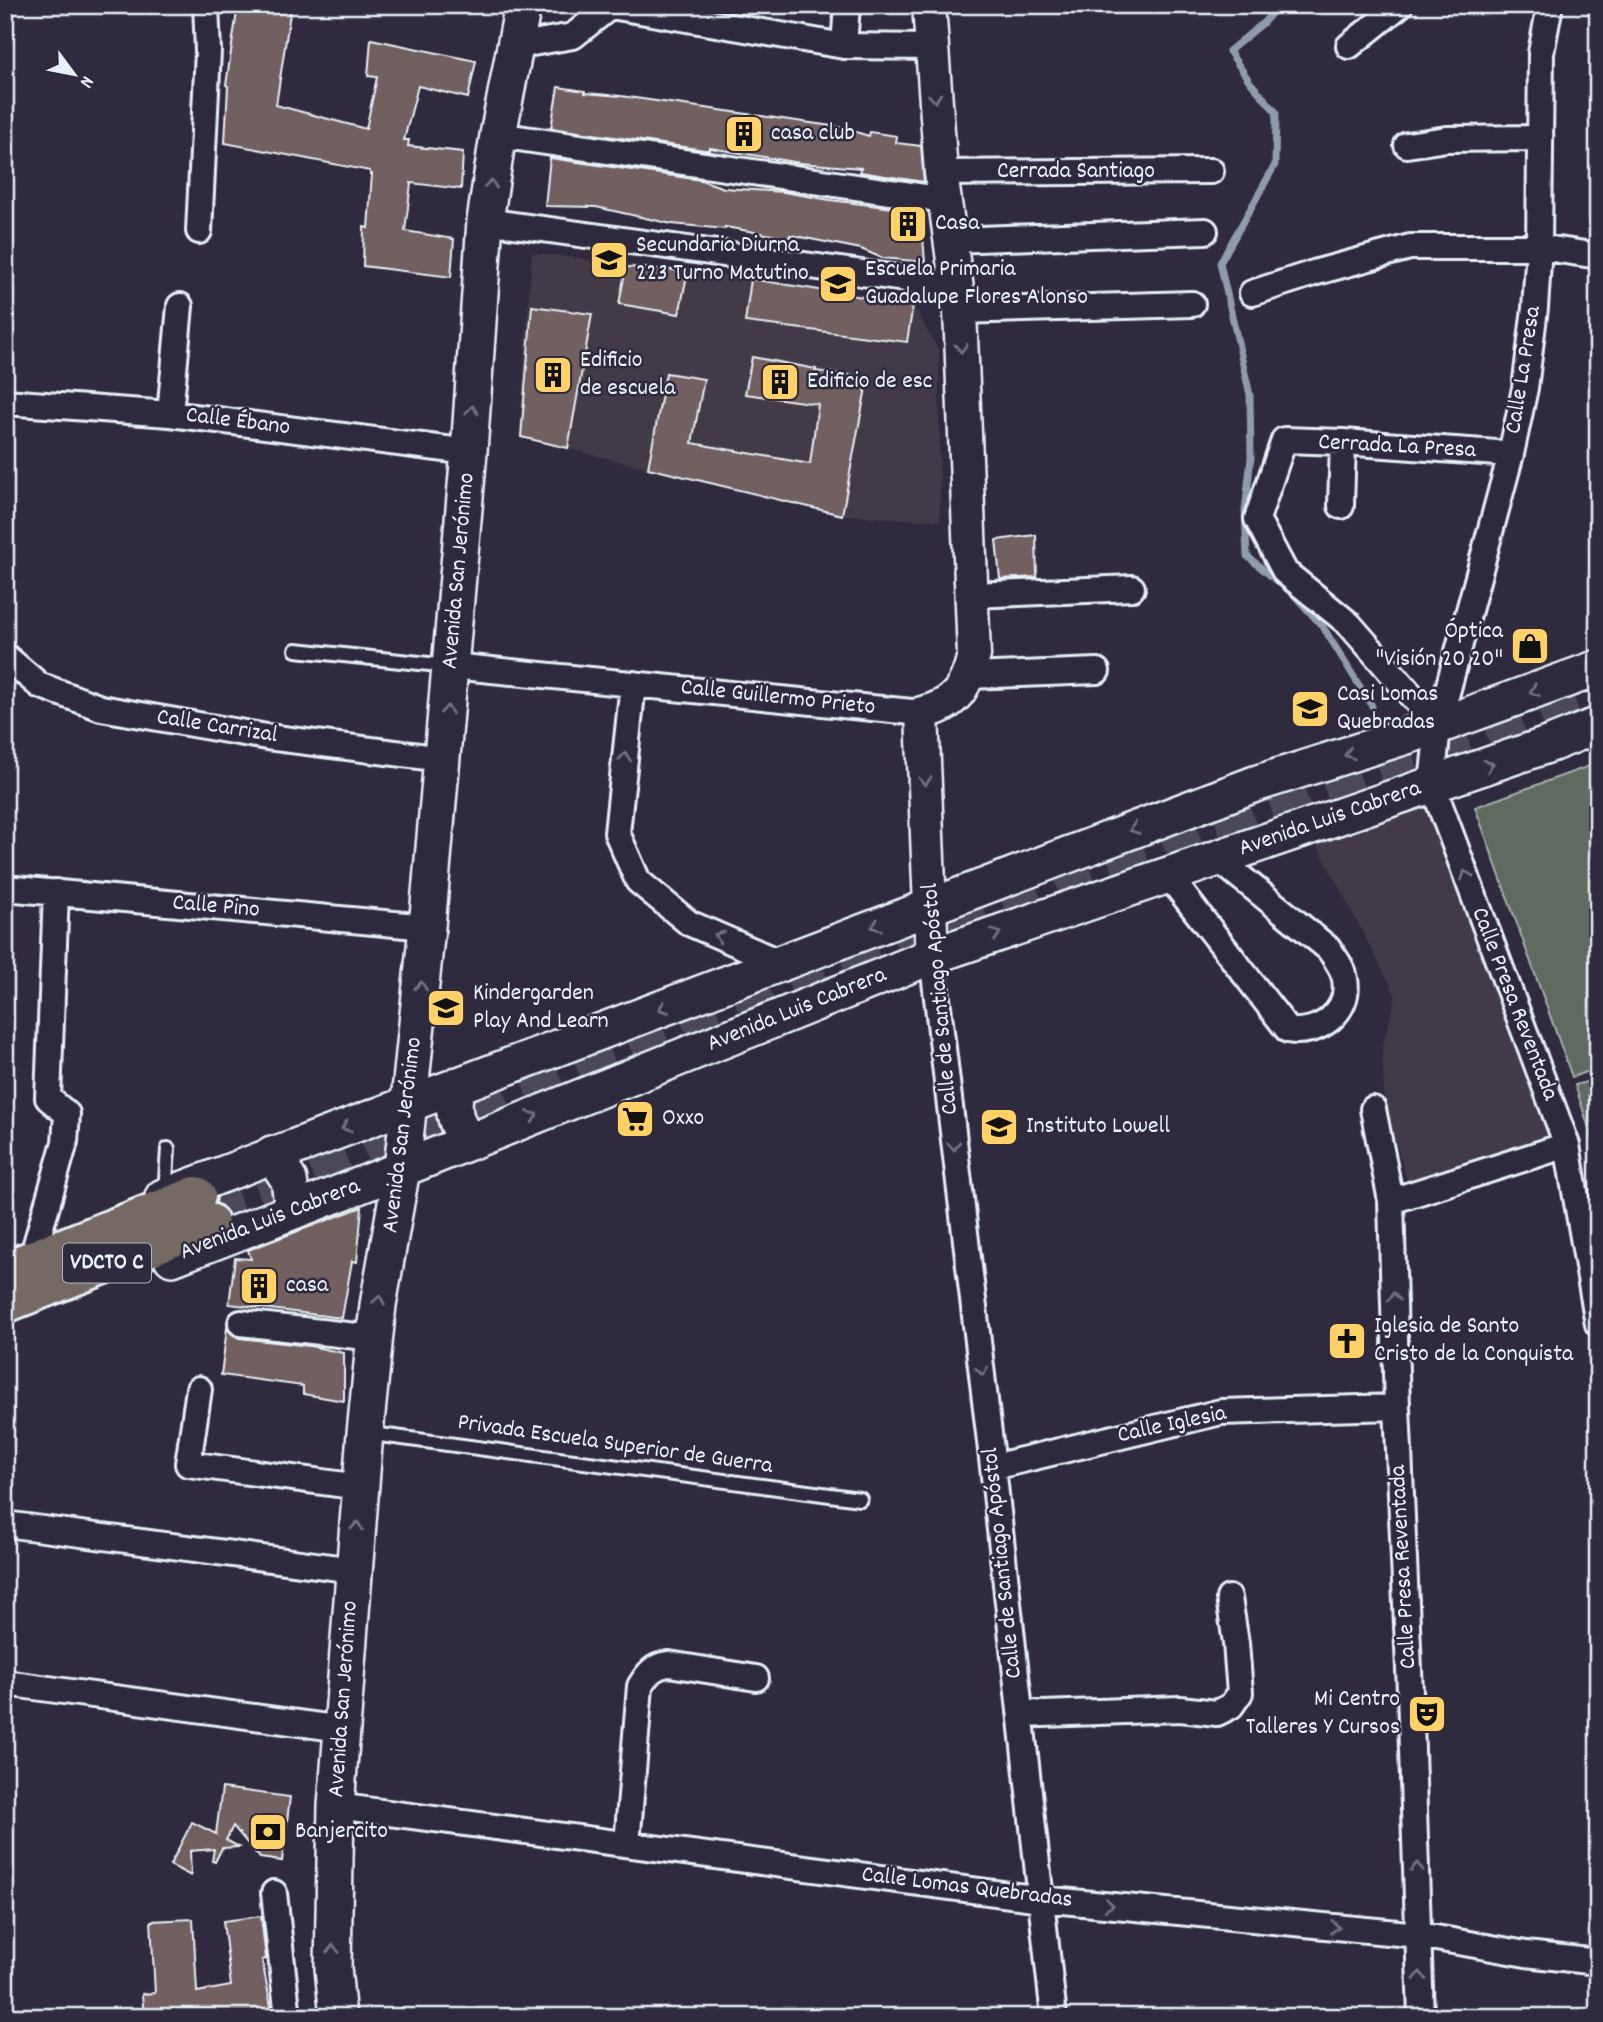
<svg xmlns="http://www.w3.org/2000/svg" width="1603" height="2022" viewBox="0 0 1603 2022" font-family="Dekko,sans-serif">
  <style>
    .built { fill: #433a47 }
    .green { fill: #606b60; stroke: #a4aeac; stroke-width: 2 }
    .lines { fill: none; stroke-linecap: round; stroke-linejoin: round }
    .stream { stroke: #8f9bae; stroke-width: 7 }
    .building { fill: #725e5f; stroke: #e8f1f8; stroke-width: 2 }
    .motorway-tunnel { stroke: #4b4859; stroke-width: 38; stroke-dasharray: 38 19; stroke-linecap: butt }
    .service-casing { stroke: #e8f1f8; stroke-width: 18 }
    .minor-casing { stroke: #e8f1f8; stroke-width: 30 }
    .tertiary-casing { stroke: #e8f1f8; stroke-width: 37 }
    .secondary-casing { stroke: #e8f1f8; stroke-width: 40 }
    .motorway-casing { stroke: #e8f1f8; stroke-width: 44 }
    .service { stroke: #2f2a3d; stroke-width: 12 }
    .minor { stroke: #2f2a3d; stroke-width: 24 }
    .tertiary { stroke: #2f2a3d; stroke-width: 32 }
    .secondary { stroke: #2f2a3d; stroke-width: 35 }
    .motorway { stroke: #756964; stroke-width: 38 }
    .oneway { stroke: #70707e }
    .labels { text-anchor: middle; dominant-baseline: central; stroke-width: 5; stroke-linejoin: round; paint-order: stroke }
    .shield { fill: #2f2a3d; stroke: #b0b5c0; stroke-width: 2 }
    .shield-label { font-size: 23px; font-weight: bold; fill: #e8f1f8 }
    .poi-label { font-size: 24px; fill: #e8f1f8; stroke: #2f2a3d; text-anchor: start }
    .street-label { font-size: 24px; fill: #e8f1f8; stroke: #2f2a3d }
  </style>
  <rect width="100%" height="100%" fill="#2f2a3d"/>
  <filter id="ink" filterUnits="userSpaceOnUse"><feTurbulence type="fractalNoise" baseFrequency=".0143" numOctaves="2"/><feDisplacementMap in="SourceGraphic" scale="14" xChannelSelector="R" yChannelSelector="G"/><feConvolveMatrix kernelMatrix="1 2 1 2 8 2 1 2 1" color-interpolation-filters="sRGB"/></filter>
  <g filter="url(#ink)">
    <path class="built" d="M532 253 718 274 913 305 939 352 940 521 842 515 519 437Z
      M1422 800 1550 1138 1408 1183 1385 1107 1382 1048 1396 996 1317 845Z"/>
    <path class="green" d="M1598 763V1068L1572 1077 1475 807Z
      M1598 1079V1150H1596L1575 1085Z"/>
    <g class="lines">
      <path class="stream" d="M1279 5 1263 23 1229 51 1250 82 1276 112 1275 165 1220 263 1250 395 1251 458 1245 511 1247 556 1294 595 1323 627 1372 706"/>
    </g>
    <path class="building" d="M238 5 291 7 276 105 366 129 377 77 368 76 371 39 476 61 468 98 418 86 404 140H409L408 146 463 152 461 189 411 183 405 231 454 239 451 277 363 266 364 227 368 228 372 174H370V171L225 143 228 86 226 85Z
      M558 87 585 91V93L621 96 839 127 869 136 870 132 897 136 896 143 921 146 924 182 860 172 861 168 800 163 710 148V150H705L551 128Z
      M550 158 701 180 724 188 784 192 830 200 925 212 923 237 925 262 882 258 861 249 790 235V238L725 227V229L672 224 596 207 545 206Z
      M626 267 688 271 679 314 619 304Z
      M751 279 913 305 907 342 745 322Z
      M532 306 592 314 568 448 521 437Z
      M752 357 816 369 815 371 868 377 842 515 648 468 666 373 704 379 692 443 810 464 818 404 745 394Z
      M1036 535 1037 577 1000 579 996 540Z
      M362 1207 357 1262 352 1261 342 1318 229 1304 235 1258 251 1259 248 1250Z
      M227 1328 232 1334 239 1338 310 1346 344 1353V1401L303 1394V1386L221 1375Z
      M222 1788 290 1797 282 1861 260 1858 233 1826 226 1840 239 1847 222 1848 215 1862 212 1861 214 1849 190 1851 191 1876 170 1865 192 1822 216 1834Z
      M261 1916 266 1959 262 1960 273 2017H144L142 1994 155 1993 151 1921 193 1919 197 1992 231 1986 223 1921Z"/>
    <g class="lines">
      <path class="motorway-tunnel" d="M209 1223 1168 842 1598 697"/>
      <g class="service-casing">
        <path id="service" d="M296 650 448 666
          M165 1194 168 1149
          M365 1433 860 1499"/>
      </g>
      <g class="minor-casing">
        <path id="minor" d="M1550 5 1541 53 1539 247 1535 308 1525 388 1511 454 1438 726 1432 784 1567 1145 1598 1324
          M611 6 844 46 931 47
          M515 46 573 36 612 5
          M844 46 847 5
          M1349 46 1400 5
          M498 135 945 200
          M1407 145 1447 139 1540 138
          M941 173 1211 171
          M485 221 956 286
          M199 231 208 51 206 5
          M951 240 1205 231
          M1252 293 1317 272 1410 247H1539L1598 256
          M960 311 1192 304
          M5 402 170 414 469 452
          M170 414 180 306
          M1341 506 1343 442
          M972 595 1132 588
          M5 656 39 685 101 708 267 737 443 759
          M452 666 922 713
          M969 676 1097 671
          M633 684 617 833 638 881 689 923 781 963
          M1438 726 1349 624 1285 572 1257 519 1284 440 1343 442 1511 454
          M1168 875 1288 1030C1318 1036 1351 1012 1345 979 1343 968 1335 958 1329 949L1217 858
          M5 888 427 927
          M932 956 993 1467 1054 2017
          M1373 1109 1391 1201 1397 1407 1410 1691 1421 2017
          M1391 1201 1567 1145
          M36 1244 65 1142 67 1114 48 1098 56 892
          M241 1323 374 1338
          M199 1389 188 1464 360 1487
          M993 1467 1221 1412 1397 1407
          M5 1524 354 1570
          M5 1683 342 1729
          M1020 1712 1043 1714 1180 1709 1217 1713 1231 1706 1240 1693 1236 1643 1229 1598
          M336 1806 1041 1899 1419 1935 1526 1954 1598 1962
          M627 1844 640 1686C648 1673 653 1666 669 1664L756 1678
          M274 1893 288 2017"/>
      </g>
      <g class="tertiary-casing">
        <path id="tertiary" d="M929 5 941 173 960 311 974 655C966 688 956 705 922 713L932 956"/>
      </g>
      <g class="secondary-casing">
        <path id="secondary" d="M457 1085C451 1107 454 1125 470 1141
          M272 1154 289 1180 293 1210
          M163 1197 1255 784 1438 726 1598 668
          M172 1258 402 1169 932 956 1553 743 1598 725
          M338 2017 333 1968 336 1806 365 1433 378 1305 402 1169 427 927 469 452 485 221 498 135 523 5"/>
      </g>
      <g class="motorway-casing">
        <path id="motorway" d="M5 1271 196 1196
          M5 1303 209 1223"/>
      </g>
      <use href="#service" class="service"/>
      <use href="#minor" class="minor"/>
      <use href="#tertiary" class="tertiary"/>
      <use href="#secondary" class="secondary"/>
      <use href="#motorway" class="motorway"/>
    </g>
    <defs><path id="oneway-chevron" d="M-2-3.5L2.5 0L-2 3.5" fill="none" stroke-width="1.6" stroke-linecap="round" stroke-linejoin="round" transform="scale(1.75)"/></defs>
    <g class="oneway">
      <use href="#oneway-chevron" transform="translate(935 98) rotate(85)"/>
      <use href="#oneway-chevron" transform="translate(491 184) rotate(-82)"/>
      <use href="#oneway-chevron" transform="translate(961 348) rotate(88)"/>
      <use href="#oneway-chevron" transform="translate(472 410) rotate(-86)"/>
      <use href="#oneway-chevron" transform="translate(1534 691) rotate(160)"/>
      <use href="#oneway-chevron" transform="translate(447 710) rotate(-85)"/>
      <use href="#oneway-chevron" transform="translate(1349 754) rotate(162)"/>
      <use href="#oneway-chevron" transform="translate(625 757) rotate(-84)"/>
      <use href="#oneway-chevron" transform="translate(1489 765) rotate(-19)"/>
      <use href="#oneway-chevron" transform="translate(925 781) rotate(88)"/>
      <use href="#oneway-chevron" transform="translate(1134 829) rotate(160)"/>
      <use href="#oneway-chevron" transform="translate(1466 875) rotate(-111)"/>
      <use href="#oneway-chevron" transform="translate(876 926) rotate(159)"/>
      <use href="#oneway-chevron" transform="translate(996 934) rotate(-19)"/>
      <use href="#oneway-chevron" transform="translate(719 936) rotate(-157)"/>
      <use href="#oneway-chevron" transform="translate(421 986) rotate(-84)"/>
      <use href="#oneway-chevron" transform="translate(663 1008) rotate(159)"/>
      <use href="#oneway-chevron" transform="translate(533 1116) rotate(-22)"/>
      <use href="#oneway-chevron" transform="translate(346 1127) rotate(159)"/>
      <use href="#oneway-chevron" transform="translate(954 1146) rotate(83)"/>
      <use href="#oneway-chevron" transform="translate(1394 1297) rotate(-91)"/>
      <use href="#oneway-chevron" transform="translate(379 1300) rotate(-81)"/>
      <use href="#oneway-chevron" transform="translate(982 1371) rotate(83)"/>
      <use href="#oneway-chevron" transform="translate(357 1526) rotate(-86)"/>
      <use href="#oneway-chevron" transform="translate(1417 1867) rotate(-92)"/>
      <use href="#oneway-chevron" transform="translate(1109 1905) rotate(5)"/>
      <use href="#oneway-chevron" transform="translate(1335 1927) rotate(5)"/>
      <use href="#oneway-chevron" transform="translate(333 1949) rotate(-89)"/>
      <use href="#oneway-chevron" transform="translate(1420 1976) rotate(-91)"/>
    </g>
  </g>
  <defs>
    <g id="building-square" transform="scale(2.0125)"><rect x="-9" y="-9" width="18" height="18" rx="4" fill="#ffd166" stroke="#2f2a3d"/><path d="M-4-6H4V6H1V3H-1V6H-4ZM-2.5-4.3h1.7v1.8h-1.7ZM.8-4.3h1.7v1.8H.8ZM-2.5-1h1.7V.8h-1.7ZM.8-1h1.7V.8H.8Z" fill="#111"/></g>
    <g id="school-square" transform="scale(2.0125)"><rect x="-9" y="-9" width="18" height="18" rx="4" fill="#ffd166" stroke="#2f2a3d"/><path d="M0-5L7-2L0 1L-7-2ZM-4 1L0 2.5L4 1V4Q0 6-4 4Z" fill="#111"/></g>
    <g id="shop-square" transform="scale(2.0125)"><rect x="-9" y="-9" width="18" height="18" rx="4" fill="#ffd166" stroke="#2f2a3d"/><path d="M-5-2.5h2.3a2.7 3.5 0 0 1 5.4 0H5L5.5 6h-11ZM-1.5-2.5h3a1.5 2.3 0 0 0-3 0Z" fill="#111"/></g>
    <g id="supermarket-square" transform="scale(2.0125)"><rect x="-9" y="-9" width="18" height="18" rx="4" fill="#ffd166" stroke="#2f2a3d"/><path d="M-6-5.5h2.5l.6 2H6L4.5 2H-2.5L-4.4-4H-6ZM-1.5 3.2a1.3 1.3 0 1 0 .1 0ZM3 3.2a1.3 1.3 0 1 0 .1 0Z" fill="#111"/></g>
    <g id="church-square" transform="scale(2.0125)"><rect x="-9" y="-9" width="18" height="18" rx="4" fill="#ffd166" stroke="#2f2a3d"/><path d="M-1.2-6h2.4v3.5h3.3v2.4h-3.3V6h-2.4V-.1h-3.3v-2.4h3.3Z" fill="#111"/></g>
    <g id="theatre-square" transform="scale(2.0125)"><rect x="-9" y="-9" width="18" height="18" rx="4" fill="#ffd166" stroke="#2f2a3d"/><path d="M-5-5.5Q0-4 5-5.5V0Q5 5 0 6Q-5 5-5 0ZM-3.3-2.5H-1v1.5H-3.3ZM1-2.5H3.3v1.5H1ZM-2.8 1Q0 5.5 2.8 1Z" fill="#111"/></g>
    <g id="bank-square" transform="scale(2.0125)"><rect x="-9" y="-9" width="18" height="18" rx="4" fill="#ffd166" stroke="#2f2a3d"/><path d="M-6-4H6V4H-6ZM0-2.3a2.3 2.3 0 1 0 0 4.6a2.3 2.3 0 1 0 0-4.6Z" fill="#111"/></g>
  </defs>
  <g fill-rule="evenodd">
    <use href="#building-square" x="744" y="134"/>
    <use href="#building-square" x="908" y="224"/>
    <use href="#school-square" x="609" y="260"/>
    <use href="#school-square" x="838" y="284"/>
    <use href="#building-square" x="553" y="375"/>
    <use href="#building-square" x="780" y="382"/>
    <use href="#shop-square" x="1530" y="646"/>
    <use href="#school-square" x="1310" y="709"/>
    <use href="#school-square" x="446" y="1008"/>
    <use href="#supermarket-square" x="635" y="1119"/>
    <use href="#school-square" x="999" y="1127"/>
    <use href="#building-square" x="259" y="1286"/>
    <use href="#church-square" x="1347" y="1341"/>
    <use href="#theatre-square" x="1427" y="1714"/>
    <use href="#bank-square" x="268" y="1832"/>
  </g>
  <g class="labels">
    <rect class="shield" x="63" y="1243.5" width="88" height="39" rx="5"/>
    <g class="shield-label">
      <text x="107" y="1263">VDCTO C</text>
    </g>
    <g class="poi-label">
      <text x="771" y="134">casa club</text>
      <text x="935" y="224">Casa</text>
      <text x="636" y="246">Secundaria Diurna<tspan x="636" dy="28">223 Turno Matutino</tspan></text>
      <text x="865" y="270">Escuela Primaria<tspan x="865" dy="28">Guadalupe Flores Alonso</tspan></text>
      <text x="580" y="361">Edificio<tspan x="580" dy="28">de escuela</tspan></text>
      <text x="807" y="382">Edificio de esc</text>
      <text x="1503" y="632" text-anchor="end">Óptica<tspan x="1503" dy="28">"Visión 20 20"</tspan></text>
      <text x="1337" y="695">Casi Lomas<tspan x="1337" dy="28">Quebradas</tspan></text>
      <text x="473" y="994">Kindergarden<tspan x="473" dy="28">Play And Learn</tspan></text>
      <text x="662" y="1119">Oxxo</text>
      <text x="1026" y="1127">Instituto Lowell</text>
      <text x="286" y="1286">casa</text>
      <text x="1374" y="1327">Iglesia de Santo<tspan x="1374" dy="28">Cristo de la Conquista</tspan></text>
      <text x="1400" y="1700" text-anchor="end">Mi Centro<tspan x="1400" dy="28">Talleres Y Cursos</tspan></text>
      <text x="295" y="1832">Banjercito</text>
    </g>
    <g class="street-label">
      <text x="1076" y="172">Cerrada Santiago</text>
      <text transform="translate(1524 370) rotate(-81)">Calle La Presa</text>
      <text transform="translate(238 422) rotate(7)">Calle Ébano</text>
      <text transform="translate(1397 447) rotate(3)">Cerrada La Presa</text>
      <text transform="translate(459 571) rotate(-85)">Avenida San Jerónimo</text>
      <text transform="translate(778 698) rotate(6)">Calle Guillermo Prieto</text>
      <text transform="translate(217 727) rotate(9)">Calle Carrizal</text>
      <text transform="translate(1330 819) rotate(-19)">Avenida Luis Cabrera</text>
      <text transform="translate(216 907) rotate(5)">Calle Pino</text>
      <text transform="translate(941 999) rotate(-95)">Calle de Santiago Apóstol</text>
      <text transform="translate(1514 1004) rotate(69)">Calle Presa Reventada</text>
      <text transform="translate(797 1010) rotate(-22)">Avenida Luis Cabrera</text>
      <text transform="translate(403 1135) rotate(-83)">Avenida San Jerónimo</text>
      <text transform="translate(270 1220) rotate(-21)">Avenida Luis Cabrera</text>
      <text transform="translate(1172 1425) rotate(-12)">Calle Iglesia</text>
      <text transform="translate(615 1445) rotate(8)">Privada Escuela Superior de Guerra</text>
      <text transform="translate(1003 1563) rotate(-96)">Calle de Santiago Apóstol</text>
      <text transform="translate(1404 1567) rotate(-93)">Calle Presa Reventada</text>
      <text transform="translate(344 1699) rotate(-86)">Avenida San Jerónimo</text>
      <text transform="translate(967 1888) rotate(7)">Calle Lomas Quebradas</text>
    </g>
  </g>
  <rect width="1603" height="2022" fill="none" stroke="#2f2a3d" stroke-width="28"/>
  <rect x="14" y="14" width="1575" height="1994" fill="none" stroke="#e8f1f8" stroke-width="2.5" filter="url(#ink)"/>
  <g transform="translate(74 74) rotate(122)" stroke="#2f2a3d" stroke-width="5" paint-order="stroke">
  <path d="M0-5L12 26L0 18L-12 26Z" fill="#e8f1f8"/>
  <text y="-10" font-size="19" font-weight="bold" text-anchor="middle" fill="#e8f1f8">N</text>
  </g>
</svg>
